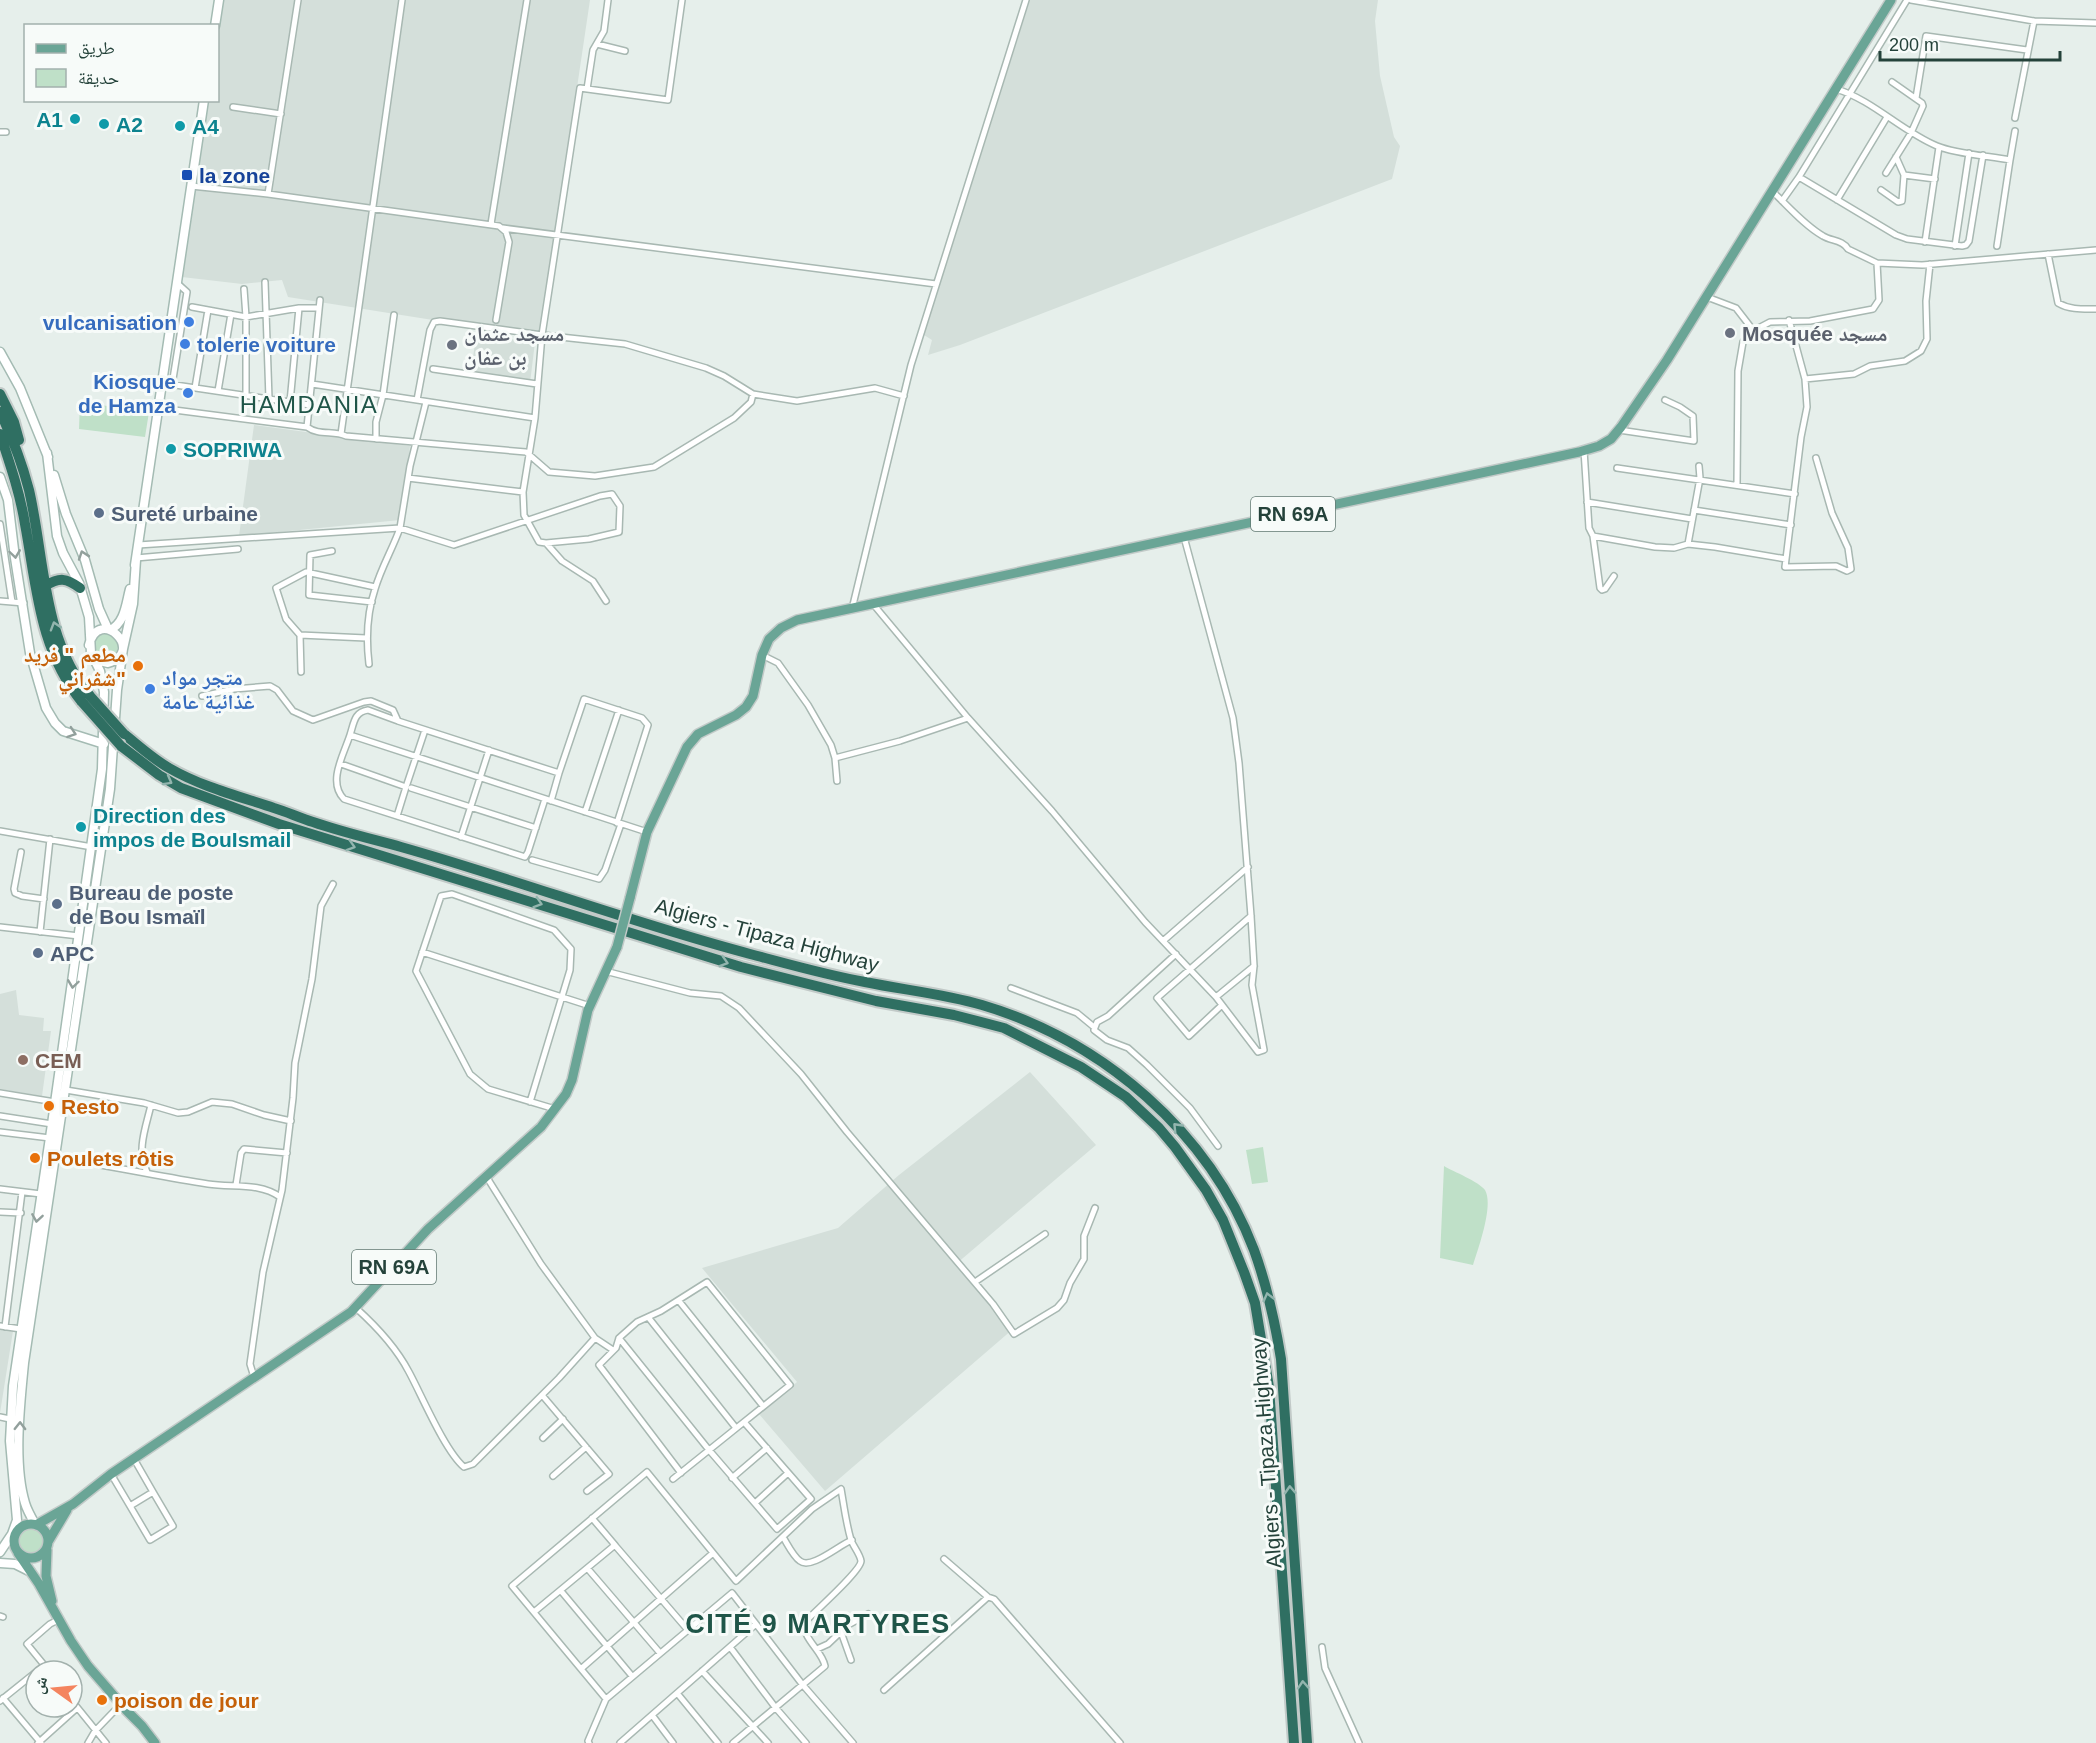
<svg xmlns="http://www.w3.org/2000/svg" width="2096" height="1743" viewBox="0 0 2096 1743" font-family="Arial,'Noto Naskh Arabic',sans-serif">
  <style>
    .built { fill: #d4dfda }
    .green { fill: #bfe0c8 }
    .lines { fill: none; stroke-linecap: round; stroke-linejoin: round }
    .street-casing { stroke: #a8b8b2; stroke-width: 8 }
    .secondary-casing { stroke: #a4bbb3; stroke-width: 11 }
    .primary-casing { stroke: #c2cac8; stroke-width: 12 }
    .highway-casing { stroke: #c2cac8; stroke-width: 14 }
    .street { stroke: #fff; stroke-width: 5 }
    .secondary { stroke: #fff; stroke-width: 8 }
    .primary { stroke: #6aa596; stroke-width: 9 }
    .highway { stroke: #2f6f62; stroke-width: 10 }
    .primary-bridge-casing { stroke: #c2cac8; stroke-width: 12; stroke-linecap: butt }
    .highway-bridge-casing { stroke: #c2cac8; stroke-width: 14; stroke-linecap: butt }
    .primary-bridge { stroke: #6aa596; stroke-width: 9 }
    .highway-bridge { stroke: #2f6f62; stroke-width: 10 }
    .oneway { stroke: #92a09c }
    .oneway2 { stroke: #93b5ae }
    .culture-dot { fill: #0f9aa8; stroke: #f7fbf9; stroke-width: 2 }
    .transit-dot { fill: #1a4fb4; stroke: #f7fbf9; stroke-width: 2 }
    .shop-dot { fill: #3f7fe0; stroke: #f7fbf9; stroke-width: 2 }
    .worship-dot { fill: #6b7280; stroke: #f7fbf9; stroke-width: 2 }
    .service-dot { fill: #5c6f8a; stroke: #f7fbf9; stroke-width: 2 }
    .food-dot { fill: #e8710a; stroke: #f7fbf9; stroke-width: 2 }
    .education-dot { fill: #8d6e63; stroke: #f7fbf9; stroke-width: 2 }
    .labels { text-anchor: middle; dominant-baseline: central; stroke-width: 6; stroke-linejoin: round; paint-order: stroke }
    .shield { fill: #f7fbf9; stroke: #637a73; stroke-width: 1.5 }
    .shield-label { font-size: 20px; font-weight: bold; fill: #24423a }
    .culture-label { font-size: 21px; font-weight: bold; fill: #0d838f; stroke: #f7fbf9; text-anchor: start }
    .transit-label { font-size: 21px; font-weight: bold; fill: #164399; stroke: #f7fbf9; text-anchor: start }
    .shop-label { font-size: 21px; font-weight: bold; fill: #366cbe; stroke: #f7fbf9; text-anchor: end }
    .worship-label { font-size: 21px; font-weight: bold; fill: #5b616d; stroke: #f7fbf9; text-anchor: start }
    .service-label { font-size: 21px; font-weight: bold; fill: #4e5e75; stroke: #f7fbf9; text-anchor: start }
    .food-label { font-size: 21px; font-weight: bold; fill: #c56008; stroke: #f7fbf9; text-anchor: start }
    .street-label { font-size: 21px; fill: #24423a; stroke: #f7fbf9 }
    .education-label { font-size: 21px; font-weight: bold; fill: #785e54; stroke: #f7fbf9; text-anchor: start }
    .quarter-label { font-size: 24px; letter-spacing: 1.5px; fill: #1f5548; stroke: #f7fbf9 }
    .district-label { font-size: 27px; font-weight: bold; letter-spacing: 1.5px; fill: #1f5548; stroke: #f7fbf9 }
  </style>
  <rect width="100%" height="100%" fill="#e6efeb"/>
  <path class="built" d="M223 0H590L540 337 288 297 282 280 242 284 182 277 208 101 218 100V35Z
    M1030 0H1378L1375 21 1380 76 1394 137 1400 146 1392 179 960 345 928 355 932 340 924 335Z
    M476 335 535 342 530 383 471 373Z
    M254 425 410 446 400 520 239 536Z
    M16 990 19 1015 44 1018 43 1031H51L42 1096 0 1089V994Z
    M1030 1072 1096 1145 956 1264 1013 1329 825 1491 759 1414 797 1382 702 1268 838 1228 899 1175Z
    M0 1329 13 1331 0 1413Z"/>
  <path class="green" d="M80 402 149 412 145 437 79 429Z
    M94 646a12 12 0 1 1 24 0a12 12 0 1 1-24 0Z
    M1263 1147 1268 1182 1252 1184 1246 1150Z
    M1444 1166C1454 1172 1478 1181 1485 1190 1494 1205 1478 1249 1473 1265L1440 1258Z
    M18 1541a13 13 0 1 1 26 0a13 13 0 1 1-26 0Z"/>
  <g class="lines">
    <g class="street-casing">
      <path id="street" d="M682 0 668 100 580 88 542 335 625 344 706 368 724 376 753 394 797 401 875 388 904 396
        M1911 0 2034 21 2096 23
        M597 44 625 51
        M587 89 593 50 604 31 608 0
        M1836 89C1873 100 1901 131 1937 146 1956 154 1989 156 2010 160L2015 131
        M1916 98 1926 36 2027 50
        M233 107 281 114
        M2015 118 2034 21
        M0 132H6
        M1886 173 1911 133 1923 106 1922 103 1892 82
        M1904 175 1935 179
        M1799 177 1896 235 1907 239 1962 246 1966 245 1969 241 1983 155
        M191 186 268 194 499 226 506 232 509 242 496 320
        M1881 190 1898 202 1902 201 1904 175 1896 157
        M268 194 298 0
        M1837 200 1887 117
        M1782 201 1799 177 1907 0
        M491 224 527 0
        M503 228 936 284
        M1925 242 1939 147
        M1955 246 1969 153
        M1997 246 2010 160
        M2048 254 2058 303C2070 310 2083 309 2096 309
        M1877 263 1922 265 2096 250
        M265 282 269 399
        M244 289 246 317V395
        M1707 297 1736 308 1753 330
        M192 307 246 317 299 308H319
        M433 369 537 384
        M1805 379 1854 374 1870 366 1905 361 1921 351 1927 339 1926 301 1930 264
        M162 383 310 405
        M312 384 535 418
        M172 385 187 292 177 283
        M195 388 208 310
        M218 391 231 314
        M417 400 430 330 434 322 440 321 542 335 535 418 523 492 524 515 539 542 546 543
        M290 402 299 308
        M159 408 307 427C319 436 334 430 346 436L526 452 549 472 595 476 654 467 734 418 751 402 753 394
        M307 427 320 300
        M1619 430 1694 441 1693 416 1680 407 1665 400
        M341 434 402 0
        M376 439V422L383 395 394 315
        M1584 450 1589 528 1593 536 1600 588 1602 590 1605 589 1614 576
        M1617 468 1795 494
        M408 478 523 492
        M1737 485 1738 371 1743 342 1749 333 1770 322 1810 321 1873 309 1879 300 1877 263 1848 249C1843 240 1831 241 1823 236 1804 225 1788 206 1772 191
        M1587 502 1692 519
        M1694 510 1791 525
        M0 524 12 602
        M1593 536 1655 547 1674 548 1688 544 1715 547 1786 559 1801 437 1807 407 1805 379 1789 320
        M1688 544 1700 478 1699 466
        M138 545 400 528 410 466 426 402
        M332 551 310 555 309 595 372 602
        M136 558 238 549
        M1786 559 1785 567 1836 566 1847 571 1851 569 1848 548 1832 513 1816 458
        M0 601 24 603
        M873 604 968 718 1052 811 1145 922 1216 997 1258 1052 1264 1050 1252 985 1254 966 1251 916 1239 763 1233 718 1184 537
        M852 609 911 365 1026 0
        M300 635 366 638
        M762 655 778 663 808 705 831 745 835 758 837 781
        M369 664C366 639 367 613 375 589 381 568 393 548 400 528L454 545 600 496 612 494 620 506 619 532 589 539 546 543 562 561 593 581 606 601
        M301 672 300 635 286 619 276 588 306 572 375 587
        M202 696 234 689 270 686 277 690 293 711 313 720 364 702 371 701 393 710 398 721 559 773 551 801
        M398 721 368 710C354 712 354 723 350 735L647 832
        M350 735C344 754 327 782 344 799L525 857 528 852 545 799
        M835 758 900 741 968 718
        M341 764 406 787 425 730
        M559 773 584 699 642 718 648 725 617 823
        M411 788 536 828
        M585 812 619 710
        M397 816 406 787
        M0 831 92 847
        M461 837 489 750
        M21 852 14 889 15 893 22 896 44 899
        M532 860 599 879 605 870 621 824
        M0 927 79 936
        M40 932 50 839
        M1163 941 1248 867
        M422 952 590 1006
        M1176 954 1108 1016 1097 1022 1094 1030 1107 1040 1128 1048 1147 1065 1190 1108 1218 1146
        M605 971 690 993 721 996 739 1008 801 1074 847 1132 993 1304 1014 1334 1057 1308 1064 1300 1070 1283 1084 1259V1236L1095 1208
        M1011 988 1077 1013 1094 1027
        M1216 997 1254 966
        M1222 1005 1189 1036 1157 998 1251 916
        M66 1090 144 1103 178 1113 188 1112 212 1102 232 1104 264 1115 291 1121
        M0 1093 55 1102
        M530 1102 570 970 571 949 554 930 452 894 441 896 416 971 470 1074 488 1089 555 1109
        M0 1116 52 1124
        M0 1132 50 1138
        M56 1158C107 1165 157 1176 208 1184 232 1188 259 1182 280 1197
        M147 1172C136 1150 146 1127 151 1105
        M486 1176 541 1264 595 1338 613 1350
        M236 1185 241 1153 244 1149 287 1153
        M0 1189 41 1194
        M0 1212 21 1213
        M975 1282 1045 1234
        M679 1301 763 1406
        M356 1308C376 1326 396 1347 409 1372 422 1396 445 1451 464 1467L473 1464 559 1378 595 1338
        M648 1317 736 1428
        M0 1326 21 1329
        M5 1327 22 1192
        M619 1338 709 1450 777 1529 811 1499 744 1422
        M254 1377 250 1364 263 1272 282 1190 293 1098 295 1063 312 979 321 906 333 884
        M542 1395 609 1474 587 1491
        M0 1417 10 1419
        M543 1438 563 1419
        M111 1474 130 1506 153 1492 134 1459
        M553 1476 586 1447
        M732 1478 767 1448
        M673 1479C712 1448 751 1416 790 1385L707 1282 661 1311 637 1322 619 1338 616 1348 599 1365 681 1473
        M755 1503 788 1473
        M130 1506 150 1540 173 1526 153 1492
        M783 1537C788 1545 793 1556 800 1561 811 1570 839 1545 852 1540
        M613 1543 687 1629
        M944 1559 988 1597 994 1599 1120 1743
        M588 1569 660 1653
        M561 1591 632 1676
        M534 1612 615 1545 592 1518
        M0 1616 3 1617
        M841 1632 851 1660
        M730 1647 775 1707 806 1743
        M1322 1647 1325 1668 1359 1743
        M817 1649 828 1644 848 1625 868 1614
        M582 1668 713 1553
        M49 1671 27 1644 50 1624 58 1620
        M702 1671 768 1743
        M884 1690 988 1597
        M677 1693 718 1743
        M3 1698 41 1743
        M606 1699 512 1586 647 1472 736 1581 812 1509 841 1489C844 1506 846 1523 851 1540 853 1546 860 1554 861 1561 861 1571 814 1612 805 1622 801 1638 822 1650 825 1666L733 1743
        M0 1701 36 1672
        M72 1701 106 1743
        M652 1715 673 1743
        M38 1743 77 1708
        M88 1743 95 1731 121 1704
        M589 1743 588 1741 606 1699 732 1593 756 1624
        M620 1743 756 1624 802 1684 853 1743"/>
    </g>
    <g class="secondary-casing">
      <path id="secondary" d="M215 26 219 0
        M0 352 20 388 48 457
        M47 453 57 536 63 553 79 583 89 617 91 653 96 660 108 663C147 652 99 605 89 645
        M54 475 66 514 85 560 99 609 108 629
        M0 477 8 500 15 558 30 653 46 708 55 723 63 731 104 744
        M135 565 204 100
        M110 630C125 623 126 604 130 589
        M35 1524C31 1517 27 1510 25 1503 13 1464 20 1404 24 1363L110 789 117 690 123 649 133 604 136 560
        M0 1552 12 1534 17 1520 10 1441 13 1386 52 1124 102 769 104 692 100 671 93 657
        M0 1563 15 1564 31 1572"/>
    </g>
    <g class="primary-casing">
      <path id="primary" d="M630 898 647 832 687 747 698 734 736 715 746 707 753 696 762 655 769 639 781 628 797 620 1579 452 1599 446 1611 439 1621 427 1667 360 1891 0
        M14 1541a17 17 0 1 1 34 0a17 17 0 1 1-34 0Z
        M36 1525 73 1504 111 1474 351 1312 428 1229 541 1127 566 1094 572 1080 588 1010 617 947
        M48 1542 67 1510
        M47 1550 46 1576 52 1601
        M18 1553 39 1584 71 1641 88 1666 127 1711 142 1726 155 1743"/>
    </g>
    <g class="highway-casing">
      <path id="highway" d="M0 394 14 422 19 440
        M0 412C12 437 22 463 29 490 45 559 42 639 90 696
        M0 434C10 464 20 493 25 524 37 588 39 649 82 702
        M45 586C60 577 66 578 80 588
        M124 734C139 746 153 759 169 768 202 787 238 796 274 808 287 812 300 818 313 822 342 832 372 839 401 847 518 880 632 923 750 954 788 964 826 975 865 982 904 990 944 994 982 1005 1103 1041 1209 1132 1254 1250 1267 1286 1275 1322 1281 1359L1307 1743
        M121 746 159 775 181 788 279 824 741 967 876 1001 954 1015 1004 1028 1081 1067 1126 1097 1159 1128 1175 1147 1206 1190 1223 1220 1244 1272 1255 1303 1269 1387 1294 1743"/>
    </g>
    <use href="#street" class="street"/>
    <use href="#secondary" class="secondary"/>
    <use href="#primary" class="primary"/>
    <use href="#highway" class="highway"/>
    <g class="primary-bridge-casing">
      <path id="primary-bridge" d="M617 947 630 898"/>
    </g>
    <g class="highway-bridge-casing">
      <path id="highway-bridge" d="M90 696 124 734
        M82 702 121 746"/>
    </g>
    <use href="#primary-bridge" class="primary-bridge"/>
    <use href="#highway-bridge" class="highway-bridge"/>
  </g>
  <defs><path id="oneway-chevron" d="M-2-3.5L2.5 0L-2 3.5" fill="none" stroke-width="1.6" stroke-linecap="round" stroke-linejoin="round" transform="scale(1.5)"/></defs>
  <g class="oneway">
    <use href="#oneway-chevron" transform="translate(15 554) rotate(82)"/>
    <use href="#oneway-chevron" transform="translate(83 555) rotate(-109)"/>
    <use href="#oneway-chevron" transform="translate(72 733) rotate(19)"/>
    <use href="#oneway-chevron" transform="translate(73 984) rotate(98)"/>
    <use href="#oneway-chevron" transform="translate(37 1218) rotate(99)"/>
    <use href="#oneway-chevron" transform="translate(20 1426) rotate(-89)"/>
  </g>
  <g class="oneway2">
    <use href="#oneway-chevron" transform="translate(55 626) rotate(-107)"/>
    <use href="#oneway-chevron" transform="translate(168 781) rotate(29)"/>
    <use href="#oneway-chevron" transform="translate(351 846) rotate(17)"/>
    <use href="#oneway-chevron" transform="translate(538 903) rotate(18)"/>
    <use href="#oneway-chevron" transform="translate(724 962) rotate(17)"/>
    <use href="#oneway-chevron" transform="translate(1177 1127) rotate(-134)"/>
    <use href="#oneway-chevron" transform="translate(1268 1297) rotate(-104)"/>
    <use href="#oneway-chevron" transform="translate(1290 1490) rotate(-93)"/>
    <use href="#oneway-chevron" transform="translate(1303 1685) rotate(-94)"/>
  </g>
  <g class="culture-dot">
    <circle cx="75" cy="119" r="6"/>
    <circle cx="104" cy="124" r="6"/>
    <circle cx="180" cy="126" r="6"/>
    <circle cx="171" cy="449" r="6"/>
    <circle cx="81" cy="827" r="6"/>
  </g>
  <rect class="transit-dot" x="181" y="169" width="12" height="12" rx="3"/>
  <g class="shop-dot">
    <circle cx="189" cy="322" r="6"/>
    <circle cx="185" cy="344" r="6"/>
    <circle cx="188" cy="393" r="6"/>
    <circle cx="150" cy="689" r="6"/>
  </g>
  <g class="worship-dot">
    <circle cx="1730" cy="333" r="6"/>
    <circle cx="452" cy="345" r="6"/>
  </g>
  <g class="service-dot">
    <circle cx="99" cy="513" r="6"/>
    <circle cx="57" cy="904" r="6"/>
    <circle cx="38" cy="953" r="6"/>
  </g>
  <g class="food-dot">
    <circle cx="138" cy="666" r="6"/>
    <circle cx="49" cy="1106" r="6"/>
    <circle cx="35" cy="1158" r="6"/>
    <circle cx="102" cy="1700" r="6"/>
  </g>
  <circle class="education-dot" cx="23" cy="1060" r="6"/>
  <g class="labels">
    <g class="shield">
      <rect x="1251" y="497" width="84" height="34" rx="4.5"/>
      <rect x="352" y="1250" width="84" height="34" rx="4.5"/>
    </g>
    <g class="shield-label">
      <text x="1293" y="514">RN 69A</text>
      <text x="394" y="1267">RN 69A</text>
    </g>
    <g class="culture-label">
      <text x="63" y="119" text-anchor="end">A1</text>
      <text x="116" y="124">A2</text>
      <text x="192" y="126">A4</text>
      <text x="183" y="449">SOPRIWA</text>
      <text x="93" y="815">Direction des<tspan x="93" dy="24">impos de BouIsmail</tspan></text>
    </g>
    <g class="transit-label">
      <text x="199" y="175">la zone</text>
    </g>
    <g class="shop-label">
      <text x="177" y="322">vulcanisation</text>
      <text x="197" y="344" text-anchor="start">tolerie voiture</text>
      <text x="176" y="381">Kiosque<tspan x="176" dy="24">de Hamza</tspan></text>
      <text x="162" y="677" text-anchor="start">متجر مواد<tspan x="162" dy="24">غذائية عامة</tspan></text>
    </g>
    <g class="worship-label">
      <text x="464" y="333">مسجد عثمان<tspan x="464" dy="24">بن عفان</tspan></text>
      <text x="1742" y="333">Mosquée مسجد</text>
    </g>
    <g class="service-label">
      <text x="111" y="513">Sureté urbaine</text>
      <text x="69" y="892">Bureau de poste<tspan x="69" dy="24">de Bou Ismaïl</tspan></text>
      <text x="50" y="953">APC</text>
    </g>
    <g class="food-label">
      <text x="126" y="654" text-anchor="end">مطعم " فريد<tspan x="126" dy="24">شڨراني"</tspan></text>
      <text x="61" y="1106">Resto</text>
      <text x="47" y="1158">Poulets rôtis</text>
      <text x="114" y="1700">poison de jour</text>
    </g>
    <g class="street-label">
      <text transform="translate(767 935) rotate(15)">Algiers - Tipaza Highway</text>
      <text transform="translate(1266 1453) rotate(-94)">Algiers - Tipaza Highway</text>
    </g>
    <g class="education-label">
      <text x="35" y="1060">CEM</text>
    </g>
    <g class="quarter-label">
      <text x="309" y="404">HAMDANIA</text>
    </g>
    <g class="district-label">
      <text x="818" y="1624">CITÉ 9 MARTYRES</text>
    </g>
  </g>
  <rect x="24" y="24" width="195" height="78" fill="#f7fbf9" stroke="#a3b1ad" stroke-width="1.5"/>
  <rect x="36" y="44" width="30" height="9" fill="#6aa596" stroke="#a3b1ad" stroke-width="1.5"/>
  <text x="78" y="54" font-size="18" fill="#24423a">طريق</text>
  <rect x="36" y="69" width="30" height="18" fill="#bfe0c8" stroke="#a3b1ad" stroke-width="1.5"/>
  <text x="78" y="84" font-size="18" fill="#24423a">حديقة</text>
  <g transform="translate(54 1689) rotate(285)"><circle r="28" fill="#f7fbf9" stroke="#a3b1ad" stroke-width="1.5"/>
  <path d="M0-4.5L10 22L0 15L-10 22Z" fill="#f4845f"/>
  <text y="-9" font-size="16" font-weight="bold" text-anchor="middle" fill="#24423a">ش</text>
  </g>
  <path d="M1880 51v9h180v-9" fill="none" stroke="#24423a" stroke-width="3"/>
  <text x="1889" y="51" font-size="18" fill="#24423a" stroke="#f7fbf9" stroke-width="4.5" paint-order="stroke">200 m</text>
</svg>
